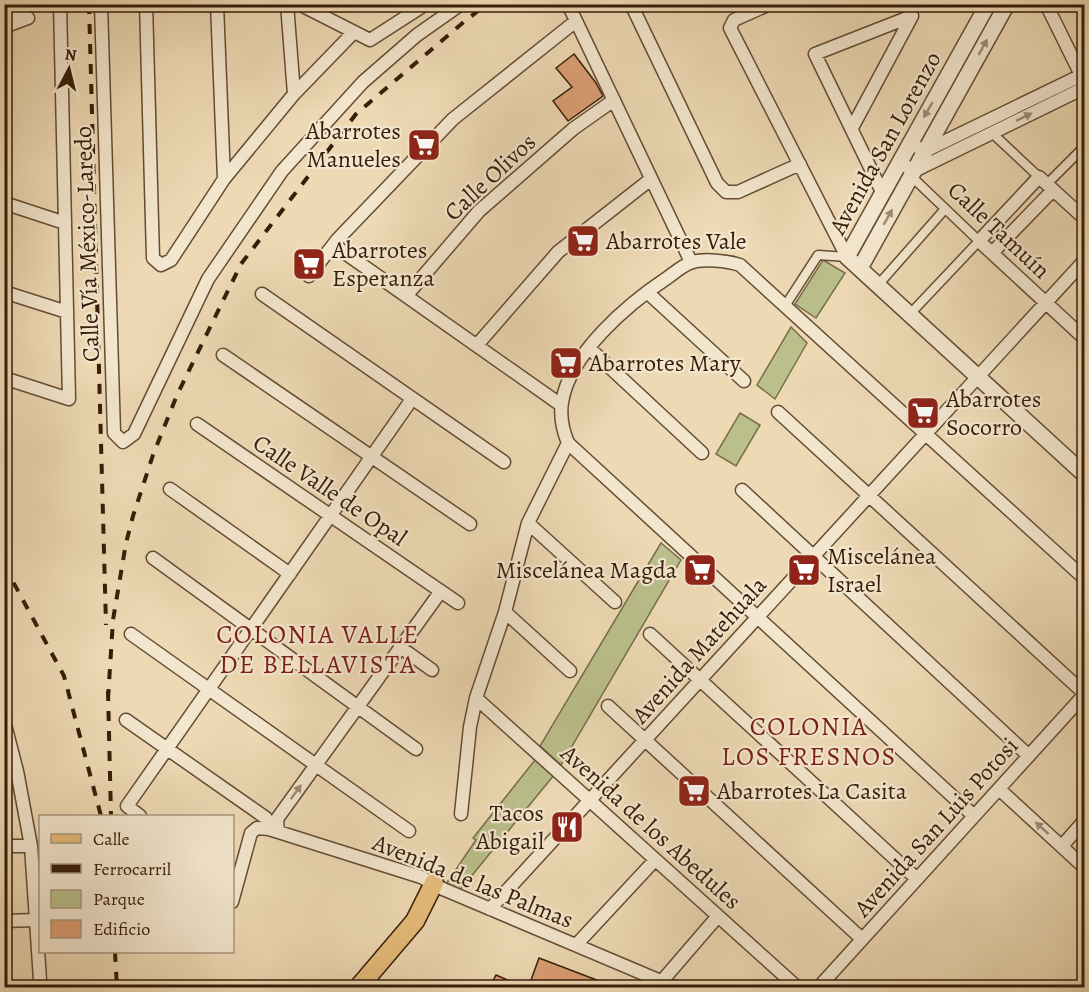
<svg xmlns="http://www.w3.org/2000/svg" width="1089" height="992" viewBox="0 0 1089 992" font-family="Alegreya,serif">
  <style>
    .green { fill: #babf8b; stroke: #786e4a; stroke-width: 1.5 }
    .building { fill: #db9e74; stroke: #371d09; stroke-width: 1.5 }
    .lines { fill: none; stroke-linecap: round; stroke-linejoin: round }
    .pedestrian-casing { stroke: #644c34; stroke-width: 11 }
    .minor-casing { stroke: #644c34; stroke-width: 15 }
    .tertiary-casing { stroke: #644c34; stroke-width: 18 }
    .primary-casing { stroke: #371d09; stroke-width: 21 }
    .pedestrian { stroke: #f3e6ce; stroke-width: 8 }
    .minor { stroke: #f3e6ce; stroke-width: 12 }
    .tertiary { stroke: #f3e6ce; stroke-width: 15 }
    .primary { stroke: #e6bc7a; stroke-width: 18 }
    .rail { stroke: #371d09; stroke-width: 4; stroke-dasharray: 10 10; stroke-linecap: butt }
    .oneway { fill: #9e8c75 }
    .labels { text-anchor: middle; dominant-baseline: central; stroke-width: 4.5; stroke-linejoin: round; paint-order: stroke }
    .poi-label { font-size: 24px; fill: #371d09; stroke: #f3e6ce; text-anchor: start }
    .street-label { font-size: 24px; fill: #371d09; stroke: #f3e6ce }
    .neighbourhood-label { font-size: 26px; letter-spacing: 1.5px; fill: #7a1f14; stroke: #f3e6ce }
  </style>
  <rect width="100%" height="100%" fill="#edd9b4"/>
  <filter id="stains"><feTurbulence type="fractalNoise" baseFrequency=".00333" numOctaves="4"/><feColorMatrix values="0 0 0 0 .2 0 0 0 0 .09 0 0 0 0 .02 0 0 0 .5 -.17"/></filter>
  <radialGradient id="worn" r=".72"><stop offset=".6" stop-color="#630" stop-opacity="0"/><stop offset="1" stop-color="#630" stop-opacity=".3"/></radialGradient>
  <path class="green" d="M823 260 845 273 816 318 795 304Z
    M791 327 807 343 775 399 757 385Z
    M740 413 760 425 736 466 716 454Z
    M661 543 681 560 561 765 540 746Z
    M535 760 554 775 460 890 446 884 476 840 473 838Z"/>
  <path class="building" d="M574 54 596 83 603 96 568 121 553 101 572 87 556 68Z
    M539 958 615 987H551L531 980Z
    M496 975 524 987H490Z"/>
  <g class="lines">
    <g class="pedestrian-casing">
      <path id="pedestrian" d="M992 133 1039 177
        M1047 184 1081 150
        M878 285 945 209
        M785 306 818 255 847 257
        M910 314 979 241 911 176"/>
    </g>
    <g class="minor-casing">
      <path id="minor" d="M101 4 114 433 123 442 134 434 208 279 282 171 363 82 417 35 461 4
        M146 4 153 258 161 265 171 260 224 179 294 94 354 32
        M217 4 224 179
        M287 4 294 94
        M299 4 370 40 426 4
        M568 4 691 262
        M631 4 717 183 726 192H738L800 164
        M770 4 734 20 730 28 847 257
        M1046 4 1084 81
        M4 8 28 18
        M4 27 28 18
        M852 128 912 16
        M909 143 925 151 1084 74
        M899 162 914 171 1084 88
        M882 192 815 54 912 16
        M4 203 65 223
        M1084 218 1039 177 979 241 1084 338
        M992 253 1053 190
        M309 276 337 240
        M4 292 67 312
        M647 292 744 381
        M262 294 504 462
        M406 296 479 211 573 129 614 100
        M477 345 558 252 651 179
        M589 348 702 453
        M223 355 470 524
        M4 378 69 399 60 4
        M561 405 338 248 337 240 453 119 576 21
        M778 412 1084 693
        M197 424 458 603
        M170 489 290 574
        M742 490 1029 756
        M528 523 615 602
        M153 558 416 749
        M505 612 570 671
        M131 634 409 831
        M650 634 917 879
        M400 647 432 670
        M476 698 798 988
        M608 706 862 939
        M126 720 266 818 269 829
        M4 721 17 771 31 846 40 980 38 988
        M999 789 1084 867
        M461 814 470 727 476 698 505 612 528 523 568 443
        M140 816 127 806 412 399
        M974 816 568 443C563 431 560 415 562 402 570 353 628 304 667 278 674 273 682 266 690 263 702 258 728 261 740 265L1084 578
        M278 832 277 819 441 591
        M4 846H31
        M1062 846 1084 821
        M232 902 251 833 257 828 269 829 421 877 443 889 677 988
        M490 909 1084 261
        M4 921 36 920
        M576 945 655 860
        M662 981 718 916
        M818 988 1084 695"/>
    </g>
    <g class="tertiary-casing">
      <path id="tertiary" d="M988 4 847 257 1084 474
        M860 268 1007 4"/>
    </g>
    <g class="primary-casing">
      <path id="primary" d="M358 988 415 921 434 883"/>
    </g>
    <use href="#pedestrian" class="pedestrian"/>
    <use href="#minor" class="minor"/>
    <use href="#tertiary" class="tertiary"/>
    <use href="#primary" class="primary"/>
    <path class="rail" d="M89 4 106 625
      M4 565 64 676 101 816
      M108 691 111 816
      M108 699 113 620 126 543 133 516 153 455 177 395 241 264 356 114 465 21 487 4
      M115 952 117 988"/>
  </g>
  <defs><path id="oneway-solid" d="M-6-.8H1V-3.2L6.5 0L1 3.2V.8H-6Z" transform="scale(1.5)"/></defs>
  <g class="oneway">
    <use href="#oneway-solid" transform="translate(983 47) rotate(-61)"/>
    <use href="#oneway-solid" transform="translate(928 110) rotate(120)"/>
    <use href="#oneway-solid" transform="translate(1024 117) rotate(-26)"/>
    <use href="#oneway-solid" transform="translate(888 217) rotate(-61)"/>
    <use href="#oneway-solid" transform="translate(296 792) rotate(-54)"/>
    <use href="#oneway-solid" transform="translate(1042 828) rotate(-138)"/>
  </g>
  <defs>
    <g id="supermarket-square" transform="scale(1.725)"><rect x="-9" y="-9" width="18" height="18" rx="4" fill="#8f2418" stroke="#f3e6ce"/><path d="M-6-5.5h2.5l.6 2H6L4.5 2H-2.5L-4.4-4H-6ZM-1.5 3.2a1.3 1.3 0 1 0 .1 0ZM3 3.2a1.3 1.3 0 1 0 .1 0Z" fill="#fff"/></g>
    <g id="restaurant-square" transform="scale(1.725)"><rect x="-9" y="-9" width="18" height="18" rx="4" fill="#8f2418" stroke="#f3e6ce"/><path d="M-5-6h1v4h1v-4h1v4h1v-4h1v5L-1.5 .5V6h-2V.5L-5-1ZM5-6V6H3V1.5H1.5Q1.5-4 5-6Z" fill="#fff"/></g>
  </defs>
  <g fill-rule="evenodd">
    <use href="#supermarket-square" x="424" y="145"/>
    <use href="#supermarket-square" x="583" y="241"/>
    <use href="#supermarket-square" x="309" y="264"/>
    <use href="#supermarket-square" x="566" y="363"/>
    <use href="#supermarket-square" x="923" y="413"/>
    <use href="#supermarket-square" x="700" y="570"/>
    <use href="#supermarket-square" x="804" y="570"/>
    <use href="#supermarket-square" x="694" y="791"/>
    <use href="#restaurant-square" x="567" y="827"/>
  </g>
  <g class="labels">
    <g class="poi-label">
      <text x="401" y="131" text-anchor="end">Abarrotes<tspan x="401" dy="28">Manueles</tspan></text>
      <text x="606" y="241">Abarrotes Vale</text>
      <text x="332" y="250">Abarrotes<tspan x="332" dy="28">Esperanza</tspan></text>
      <text x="589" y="363">Abarrotes Mary</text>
      <text x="946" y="399">Abarrotes<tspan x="946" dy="28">Socorro</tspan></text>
      <text x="827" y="556">Miscelánea<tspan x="827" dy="28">Israel</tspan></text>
      <text x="677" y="570" text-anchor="end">Miscelánea Magda</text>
      <text x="717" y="791">Abarrotes La Casita</text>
      <text x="544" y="813" text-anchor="end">Tacos<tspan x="544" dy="28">Abigail</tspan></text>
    </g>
    <g class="street-label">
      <text transform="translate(885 143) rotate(-61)">Avenida San Lorenzo</text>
      <text transform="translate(490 177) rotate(-43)">Calle Olivos</text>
      <text transform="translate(999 230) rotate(43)">Calle Tamuín</text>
      <text transform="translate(87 244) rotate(-92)">Calle Vía México-Laredo</text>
      <text transform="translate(330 490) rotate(34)">Calle Valle de Opal</text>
      <text transform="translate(699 650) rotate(-48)">Avenida Matehuala</text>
      <text transform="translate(651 827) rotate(42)">Avenida de los Abedules</text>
      <text transform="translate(936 827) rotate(-48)">Avenida San Luis Potosi</text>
      <text transform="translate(473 881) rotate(22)">Avenida de las Palmas</text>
    </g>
    <g class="neighbourhood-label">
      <text x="318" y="634">COLONIA VALLE<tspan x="318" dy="30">DE BELLAVISTA</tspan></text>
      <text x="809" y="726">COLONIA<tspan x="809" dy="30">LOS FRESNOS</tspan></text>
    </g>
  </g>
  <rect width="1089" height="992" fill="none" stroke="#edd9b4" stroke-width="24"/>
  <rect x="6" y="6" width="1077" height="980" fill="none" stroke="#371d09" stroke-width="3"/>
  <rect x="12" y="12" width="1065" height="968" fill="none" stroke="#371d09" stroke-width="1.5"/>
  <rect x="39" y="815" width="195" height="138" fill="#f3e6ce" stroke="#a8967f" stroke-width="1.5"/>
  <rect x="51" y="834" width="30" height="9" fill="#e6bc7a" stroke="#a8967f" stroke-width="1.5"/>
  <text x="93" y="845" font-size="18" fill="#371d09">Calle</text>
  <rect x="51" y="864" width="30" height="9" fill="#371d09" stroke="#a8967f" stroke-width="1.5"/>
  <text x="93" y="875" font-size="18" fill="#371d09">Ferrocarril</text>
  <rect x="51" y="890" width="30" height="18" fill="#babf8b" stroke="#a8967f" stroke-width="1.5"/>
  <text x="93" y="905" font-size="18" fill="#371d09">Parque</text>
  <rect x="51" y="920" width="30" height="18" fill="#db9e74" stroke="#a8967f" stroke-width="1.5"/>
  <text x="93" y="935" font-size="18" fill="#371d09">Edificio</text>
  <g transform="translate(69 69) rotate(7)" stroke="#f3e6ce" stroke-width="4.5" paint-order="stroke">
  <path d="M0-4.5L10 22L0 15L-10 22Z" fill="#371d09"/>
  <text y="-9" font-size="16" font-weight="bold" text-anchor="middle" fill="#371d09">N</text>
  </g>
  <rect width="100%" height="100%" filter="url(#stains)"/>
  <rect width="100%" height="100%" fill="url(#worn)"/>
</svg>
